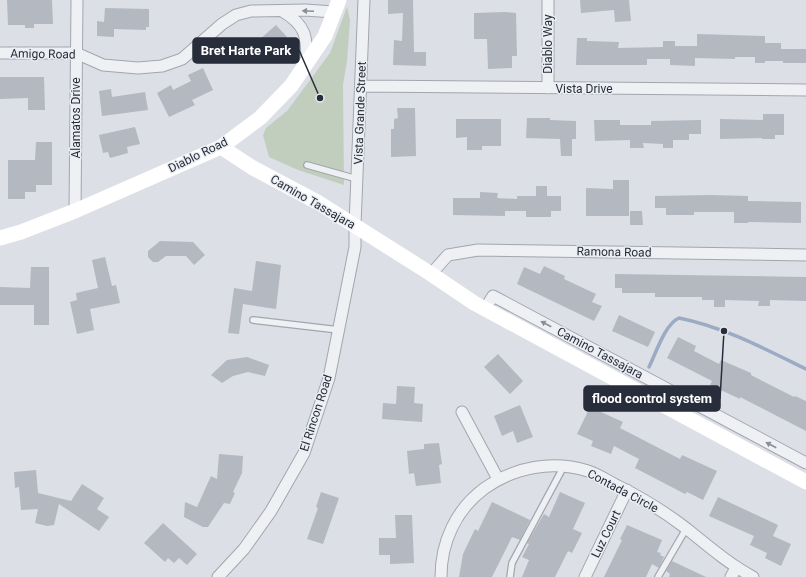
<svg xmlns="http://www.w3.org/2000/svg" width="806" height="577" viewBox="0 0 806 577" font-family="Roboto,sans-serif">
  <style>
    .green { fill: #c1cebe }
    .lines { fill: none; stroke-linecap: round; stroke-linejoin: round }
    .stream { stroke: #9aabc3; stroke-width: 3.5 }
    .building { fill: #b4b8c1 }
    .lane-casing { stroke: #a2a6ae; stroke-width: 8 }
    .street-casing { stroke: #a2a6ae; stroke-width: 13 }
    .lane { stroke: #eff0f4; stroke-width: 5.5 }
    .street { stroke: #eff0f4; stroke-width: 11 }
    .secondary { stroke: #fff; stroke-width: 15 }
    .oneway { fill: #8b8e97 }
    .labels { text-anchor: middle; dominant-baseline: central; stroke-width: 3; stroke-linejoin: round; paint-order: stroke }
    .street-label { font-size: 12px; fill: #272d3a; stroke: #ebeef3 }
    .leader { fill: none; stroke: #272d3a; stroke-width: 1.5 }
    .callout-dot { fill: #272d3a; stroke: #ebeef3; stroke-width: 1.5 }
    .callout { fill: #272d3a; stroke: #272d3a; stroke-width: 1.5 }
    .callout-label { font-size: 13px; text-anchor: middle; font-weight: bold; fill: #fff }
  </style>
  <rect width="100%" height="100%" fill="#dcdfe5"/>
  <path class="green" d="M347 7 350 20 347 61 343 85 344 185 298 170 269 157 263 135 266 128 287 111 330 53Z"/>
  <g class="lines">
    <path class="stream" d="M649 367C656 353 665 324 679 318 724 327 765 349 806 369"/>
  </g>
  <path class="building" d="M7 0H52L53 24H34V28H25V25H8Z
    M388 0H413L414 52H426V66L393 65 394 40 402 41 403 13 388 14Z
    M580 0H629L631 21 615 22 614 10 581 13Z
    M105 8 149 9V27H146V30L114 29V37L97 36V21L104 22Z
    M505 12 516 13 517 56H512V68L488 69 487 39H474V13Z
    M276 25 287 37 262 61 250 48Z
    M697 34 765 36V43H781V49H806V63H783V61H765V63H755V57H735V59L695 58V66L670 65V59H647V65H576L577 38H587V41L619 42 618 48 663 47V41H675V46H697Z
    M203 68 213 90 192 100 195 105 169 117 157 93 171 85 173 90 191 81 188 75Z
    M0 77H44L45 110H28V98L0 99Z
    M111 89 112 97 145 92 148 110 102 116 99 91Z
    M397 108H415L416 156 391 157V129H394V119L398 118Z
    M763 114H784V135H775V139H762V138L720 139V119L763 120Z
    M527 118H550V120L576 121V139H572V156H561L560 139 526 138Z
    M456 119H501V146H482V150H467V137L456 138Z
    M594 120H620V125H651V121L701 120V134H689V140H673V148H663V144L643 143 644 148H630V140L595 141Z
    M135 127 140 144 127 147 128 153 110 158 108 152 103 153 99 135Z
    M36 142H52V185H36V192H25V199H8V160H35Z
    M613 180H629V216H586V188L613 189Z
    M536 186H547V196H561V211H551V217H526V211H505V216L453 215V198H480V192L498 193 497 198 517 199V196H536Z
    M710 195 748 196V201L801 202V223L748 222V223H734V212H694V215H666V208H655V196Z
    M630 211H642L643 225H630Z
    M160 241 193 242 205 255 194 265 186 256H166L158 262H153L148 257V251Z
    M105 257 112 286 116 285 120 303 90 309 94 330 77 334 70 302 77 300 76 293 98 288 92 260Z
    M256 261 281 265 276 309 243 304 239 334 228 333 234 288 252 291Z
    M544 266 565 276 564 279 596 294 592 302 602 306 594 321 517 284 524 267 540 274Z
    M31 267H49V325H34V305H0V287L30 288Z
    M615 274 806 277V301L770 300V306H758L759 301 725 300V307H714V300H702V297H655V293H622V288H615Z
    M619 315 655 332 648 347 612 331Z
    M678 337 696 346 694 351 719 364 721 360 751 373V375L794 397 795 396 806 401V431L740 397V399L710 385 712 381 667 358Z
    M498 354 523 381 510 394 484 367Z
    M247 357 269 365 265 376 248 372 233 376 222 383 211 375 227 360Z
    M397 386 415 387 414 403 423 404 422 422 382 419 383 403 396 404Z
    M520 405 533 437 517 443 513 431 502 436 494 416Z
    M590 407 623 422 620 428 680 459 682 455 717 471 703 500 687 492 685 494 635 468 639 459 614 446 611 454 591 446 593 441 577 434Z
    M439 443 442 464 439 465 441 483 416 486 414 473 409 474 407 451 424 449V444Z
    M219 454 243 456 242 473 233 492 235 493 230 504 224 503 208 527H203L184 517 185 502 197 507 211 476 217 479Z
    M36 470 38 493 71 501 82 484 104 498 97 509 109 517 99 531 59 504 54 525 47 526 35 523 38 509 21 510 19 487 15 488 14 472Z
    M321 492 339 498 323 544 307 539 318 508 316 507Z
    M560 492 585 503 573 529 582 533 572 553 568 551 555 577H522L529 560 522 557 529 544 527 543 544 514 549 517Z
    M718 497 778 525 773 536 791 544 781 566 765 558 767 553 750 545 754 536 709 516Z
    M492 502 530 520 520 540 512 537 492 577H459L463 554 475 529 478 531Z
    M395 515H412L414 563 390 564V555H379V538H396Z
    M163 523 197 554 187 565 179 558 174 563 168 558 165 562 144 543Z
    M627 525 662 540 657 552 661 553 660 555 664 557 659 568 652 564 646 577H604L622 540 620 539Z
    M672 561 706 577H669L670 574 666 571Z"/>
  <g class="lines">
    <g class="lane-casing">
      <path id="lane" d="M307 165 357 179
        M253 320 339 330
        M510 577 512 563 564 466
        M658 577 686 529"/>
    </g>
    <g class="street-casing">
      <path id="street" d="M282 11C306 25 307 36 307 63
        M0 53H76L103 65 138 68 162 66 182 59 222 24 236 15 251 11 305 10 334 12
        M361 86 806 90
        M548 88V0
        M75 211 77 0
        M431 274 448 255 478 250 806 255
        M485 309 493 296 806 463
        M462 412 498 479
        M218 577 244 549 271 511 304 453 329 378 355 247V225L364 0
        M441 577C441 542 456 509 485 488 515 467 552 460 588 471 598 474 608 481 618 486 642 498 665 512 687 529 708 546 729 564 753 577
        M585 577 627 490
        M731 577 736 568"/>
    </g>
    <use href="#lane" class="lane"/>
    <use href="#street" class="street"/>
    <path class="secondary" d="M221 147 253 168 319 203 431 274 474 303 806 482
      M0 238 21 232 75 211 221 147 260 118 291 86 325 36 339 0"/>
  </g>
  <defs><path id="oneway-solid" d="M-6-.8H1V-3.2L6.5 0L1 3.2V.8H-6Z"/></defs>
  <g class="oneway">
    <use href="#oneway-solid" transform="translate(308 11) rotate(-178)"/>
    <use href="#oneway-solid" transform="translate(546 324) rotate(-152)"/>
    <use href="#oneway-solid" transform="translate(771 445) rotate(-152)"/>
  </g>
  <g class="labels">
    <g class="street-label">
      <text transform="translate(548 44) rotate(-90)">Diablo Way</text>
      <text transform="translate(43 54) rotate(1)">Amigo Road</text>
      <text x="584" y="89">Vista Drive</text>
      <text transform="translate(360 113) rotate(-88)">Vista Grande Street</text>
      <text transform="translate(76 118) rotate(-90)">Alamatos Drive</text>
      <text transform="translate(198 155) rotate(-26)">Diablo Road</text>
      <text transform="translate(313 202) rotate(30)">Camino Tassajara</text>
      <text transform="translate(614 252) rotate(1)">Ramona Road</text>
      <text transform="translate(600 353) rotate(28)">Camino Tassajara</text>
      <text transform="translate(316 413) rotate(-72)">El Rincon Road</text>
      <text transform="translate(623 491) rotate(28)">Contada Circle</text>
      <text transform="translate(606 534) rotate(-64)">Luz Court</text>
    </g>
  </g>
  <path class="leader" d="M320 98L299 50M724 331L720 399"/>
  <g class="callout-dot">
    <circle cx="320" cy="98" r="4"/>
    <circle cx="724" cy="331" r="4"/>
  </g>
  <g class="callout">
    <rect x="193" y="38" width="106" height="25" rx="4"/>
    <rect x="584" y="386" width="136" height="25" rx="4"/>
  </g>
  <g class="callout-label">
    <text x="246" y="55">Bret Harte Park</text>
    <text x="652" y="403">flood control system</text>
  </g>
</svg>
